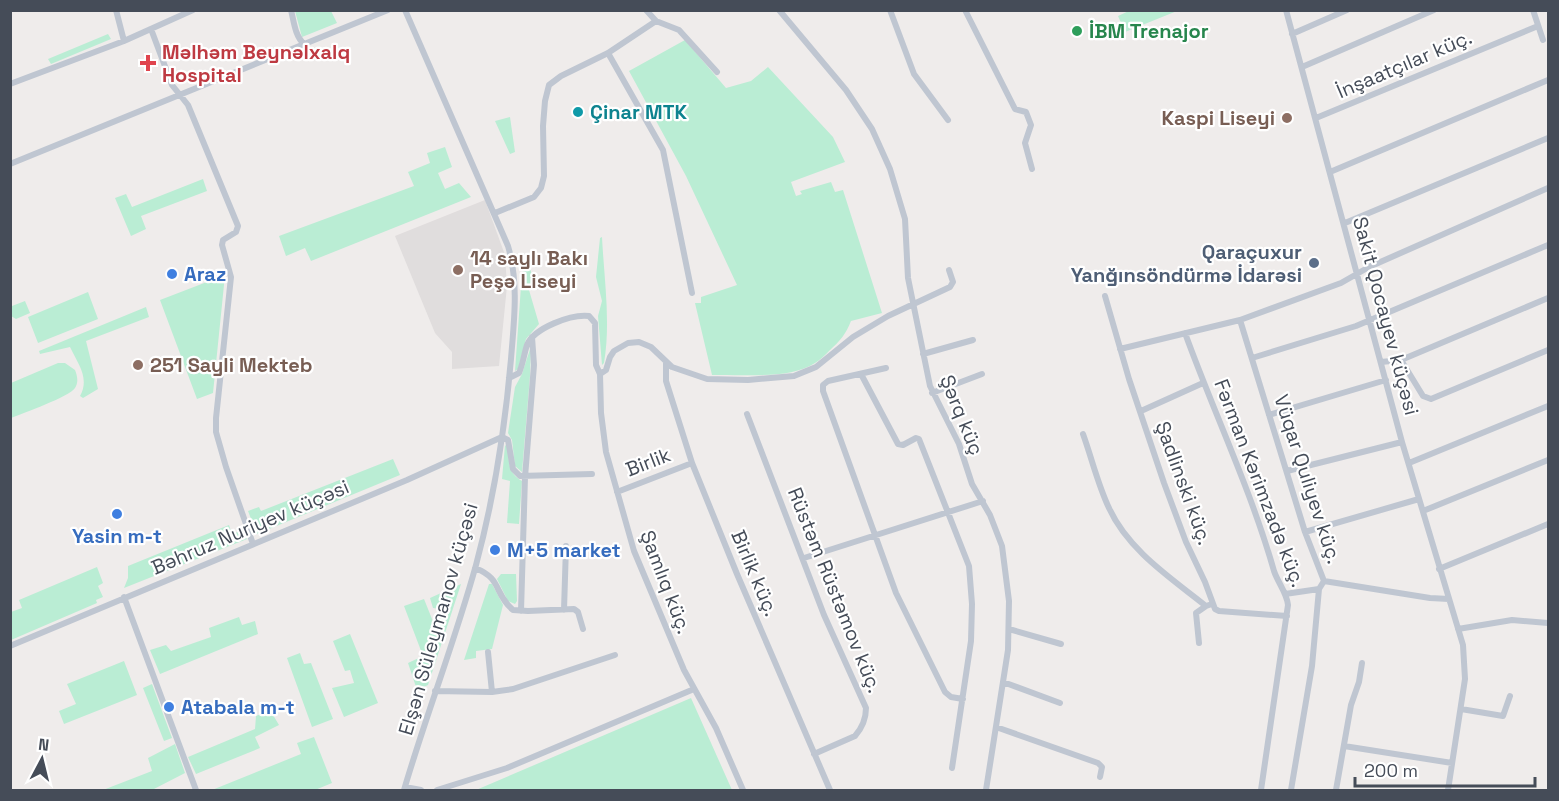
<svg xmlns="http://www.w3.org/2000/svg" width="1559" height="801" viewBox="0 0 1559 801" font-family="'Space Grotesk',sans-serif">
  <style>
    .education { fill: #e0dddd }
    .green { fill: #baedd4 }
    .lines { fill: none; stroke-linecap: round; stroke-linejoin: round }
    .minor { stroke: #bfc6d1; stroke-width: 6 }
    .leisure-dot { fill: #2e9e5b; stroke: #fff; stroke-width: 2 }
    .health-dot { fill: #e0444e; stroke: #fff; stroke-width: 2 }
    .culture-dot { fill: #0f9aa8; stroke: #fff; stroke-width: 2 }
    .education-dot { fill: #8d6e63; stroke: #fff; stroke-width: 2 }
    .service-dot { fill: #5c6f8a; stroke: #fff; stroke-width: 2 }
    .shop-dot { fill: #3f7fe0; stroke: #fff; stroke-width: 2 }
    .labels { text-anchor: middle; dominant-baseline: central; stroke-width: 4.5; stroke-linejoin: round; paint-order: stroke }
    .leisure-label { font-size: 20px; font-weight: bold; fill: #27864d; stroke: #fff; text-anchor: start }
    .health-label { font-size: 20px; font-weight: bold; fill: #be3a42; stroke: #fff; text-anchor: start }
    .street-label { font-size: 20px; fill: #454c58; stroke: #fff }
    .culture-label { font-size: 20px; font-weight: bold; fill: #0d838f; stroke: #fff; text-anchor: start }
    .education-label { font-size: 20px; font-weight: bold; fill: #785e54; stroke: #fff; text-anchor: start }
    .service-label { font-size: 20px; font-weight: bold; fill: #4e5e75; stroke: #fff; text-anchor: end }
    .shop-label { font-size: 20px; font-weight: bold; fill: #366cbe; stroke: #fff; text-anchor: start }
  </style>
  <rect width="100%" height="100%" fill="#efeceb"/>
  <path class="education" d="M485 200 505 255 507 286 499 366 452 369V352L435 333 395 236Z"/>
  <path class="green" d="M1131 10H1177V11L1125 32 1118 16Z
    M295 11H331L337 23 302 37Z
    M108 34 111 39 51 64 48 59Z
    M685 40 726 88 751 81 768 67 833 137 845 162 791 182 796 196 802 194 800 191 831 182 835 192 843 190 882 313 851 321C846 334 840 341 829 351 825 355 820 360 815 363 790 380 741 374 712 375L695 303H701V297L737 285 686 176 629 71Z
    M510 117 515 152 510 154 495 121Z
    M445 147 452 167 438 173 445 189 459 183 471 197 311 261 305 248 286 256 279 236 414 186 408 172 430 163 427 153Z
    M203 179 207 191 141 216 146 229 131 236 115 198 126 194 132 207Z
    M602 237C604 278 611 323 604 363L602 365 598 316 602 301 596 277 600 238Z
    M530 269 536 285 529 290 539 324 526 339 518 369 515 371 522 272Z
    M225 275 213 393 197 399 160 300Z
    M88 292 98 319 38 343 28 317Z
    M25 301 30 313 16 319 11 316V303L12 306Z
    M146 307 149 317 86 341 98 389 83 398 80 396C90 378 78 364 70 347L40 354 39 351Z
    M531 346 530 376 522 472 515 466 512 440 508 433 515 387 522 374Z
    M58 363H65L75 370C77 375 79 382 75 388 69 397 23 413 11 418V383Z
    M505 445 508 448C509 462 508 473 522 481L519 524 507 523 510 481 502 479Z
    M393 459 400 475 257 534 248 511 259 507 261 511Z
    M229 525 232 534 243 530 247 539 124 588 128 578V566Z
    M97 567 103 583 98 586 103 597 96 600 97 603 11 640V612L22 608 19 600Z
    M501 574H516L517 601 515 604 508 601 497 579Z
    M461 584 428 685 417 690 408 663 423 656 404 606 424 599 434 624 438 622 440 609 433 608 430 598Z
    M489 584H492L503 605 492 649 476 651V658L464 660Z
    M239 617 242 625 255 621 258 634 160 674 150 650 166 645 171 651 211 637 209 628Z
    M350 634 378 703 344 717 332 688 354 683 350 670 345 671 333 641Z
    M300 653 304 664 311 663 333 719 312 727 287 658Z
    M124 661 137 695 64 724 59 711 76 704 67 684Z
    M152 684 172 738 164 741 143 688Z
    M691 698 732 790H476Z
    M270 710 279 725 255 737 260 748 196 774 188 757 255 729 256 716Z
    M314 737 332 783 315 790H212L301 754 297 743Z
    M175 744 185 773 152 790H103L152 771 148 758Z"/>
  <g class="lines">
    <path class="minor" d="M116 10 124 41
      M291 10C294 22 295 36 304 44
      M646 10 656 21 679 30 717 72
      M779 10 846 90 872 129 890 169 905 219 908 278 930 386 959 444 972 484 990 515 1002 546 1009 601 1008 650 986 790
      M890 10 914 74 948 120
      M965 10 1015 109 1026 112 1031 125 1025 143 1032 169
      M1286 10 1402 442 1463 645 1465 679 1448 790
      M1533 10 1543 40
      M151 29 172 85 188 105 238 226 236 232 223 240 222 245 231 277 216 418V432L226 467 253 544
      M1292 34 1347 10
      M608 53 663 150 692 293
      M1302 67 1434 10
      M10 84 124 41 193 10
      M1316 118 1538 26
      M10 164 388 10
      M1330 172 1548 80
      M495 213 534 197 541 188 544 176 543 126 545 101 549 85 561 76 608 53 656 21
      M1345 223 1548 138
      M1105 296 1129 379 1164 483 1186 542 1205 582 1215 609 1219 611 1287 616
      M1240 320 1305 532 1324 581
      M1185 333C1214 413 1251 490 1274 571 1278 583 1287 593 1288 605L1261 790
      M1120 349 1240 320 1341 283 1369 267 1548 188
      M923 354 973 340
      M1252 358 1356 326 1548 245
      M1401 360 1423 396 1431 399 1548 350
      M1381 362 1401 360 1548 298
      M666 363V381L692 463 737 574 830 790
      M886 368 828 381 823 385V391L896 593 945 692 951 697 963 699
      M600 374 601 413 606 452 634 551 684 670 716 728 743 790
      M861 374 898 444 903 445 916 438 919 439 969 566 972 604 971 641 952 768
      M509 378 519 373C523 364 524 354 527 345 534 328 571 314 589 316L595 323 596 365 600 374 606 370 610 357 614 351 628 343 639 342 651 347 672 367 707 379 748 380 794 376 816 367 853 337 888 316 950 287 953 282 949 270
      M932 393 982 374
      M1141 411 1203 383
      M747 414 824 615 866 708C866 719 862 728 855 736L814 754
      M1269 415 1386 380
      M1083 434C1092 459 1098 485 1109 508 1128 550 1171 578 1206 606L1212 604
      M502 437 508 440 513 469 520 476 592 474
      M1409 463 1548 406
      M1287 471 1402 442
      M617 492 692 463
      M1423 511 1548 460
      M1305 532 1419 499
      M804 558 983 501
      M475 568C503 579 493 593 513 610L528 611 574 609 578 612 583 629
      M1439 569 1548 524
      M1324 581 1430 598 1449 599
      M1285 594 1319 589
      M124 597 196 790
      M564 610 566 546
      M521 611 525 477 534 365 532 337
      M1009 629 1061 644
      M1458 629 1512 620 1548 623
      M1199 643 1196 613 1206 606
      M10 646 407 480 502 437
      M488 652 492 692
      M1003 682 1060 703
      M435 691 492 692 513 689 615 655
      M1461 709 1503 716 1510 696
      M996 727 1098 763 1102 767 1100 777
      M1344 746 1452 763
      M405 787 421 790
      M404 790C426 715 455 641 476 565 494 498 505 428 511 359 514 321 519 283 508 246L405 10
      M437 790 507 768 694 689
      M1291 790 1312 666 1319 589 1324 581
      M1336 790 1351 705 1359 682 1362 663"/>
  </g>
  <circle class="leisure-dot" cx="1077" cy="31" r="6"/>
  <path class="health-dot" d="M145 54h6v6h6v6h-6v6h-6v-6h-6v-6h6z"/>
  <circle class="culture-dot" cx="578" cy="112" r="6"/>
  <g class="education-dot">
    <circle cx="1287" cy="118" r="6"/>
    <circle cx="458" cy="270" r="6"/>
    <circle cx="138" cy="365" r="6"/>
  </g>
  <circle class="service-dot" cx="1314" cy="263" r="6"/>
  <g class="shop-dot">
    <circle cx="172" cy="274" r="6"/>
    <circle cx="117" cy="514" r="6"/>
    <circle cx="495" cy="550" r="6"/>
    <circle cx="169" cy="707" r="6"/>
  </g>
  <g class="labels">
    <g class="leisure-label">
      <text x="1089" y="31">İBM Trenajor</text>
    </g>
    <g class="health-label">
      <text x="162" y="52">Məlhəm Beynəlxalq<tspan x="162" dy="23">Hospital</tspan></text>
    </g>
    <g class="street-label">
      <text transform="translate(1404 64) rotate(-23)">İnşaatçılar küç.</text>
      <text transform="translate(1386 316) rotate(75)">Sakit Qocayev küçəsi</text>
      <text transform="translate(962 415) rotate(68)">Şərq küç</text>
      <text transform="translate(648 462) rotate(-21)">Birlik</text>
      <text transform="translate(1308 479) rotate(72)">Vüqar Quliyev küç.</text>
      <text transform="translate(1184 483) rotate(70)">Şadlinski küç.</text>
      <text transform="translate(1260 483) rotate(69)">Fərman Kərimzadə küç.</text>
      <text transform="translate(250 527) rotate(-23)">Bəhruz Nuriyev küçəsi</text>
      <text transform="translate(755 573) rotate(67)">Birlik küç.</text>
      <text transform="translate(666 582) rotate(69)">Şamlıq küç.</text>
      <text transform="translate(835 590) rotate(68)">Rüstəm Rüstəmov küç.</text>
      <text transform="translate(438 619) rotate(-74)">Elşən Süleymanov küçəsi</text>
    </g>
    <g class="culture-label">
      <text x="590" y="112">Çinar MTK</text>
    </g>
    <g class="education-label">
      <text x="1275" y="118" text-anchor="end">Kaspi Liseyi</text>
      <text x="470" y="258">14 saylı Bakı<tspan x="470" dy="23">Peşə Liseyi</tspan></text>
      <text x="150" y="365">251 Sayli Mekteb</text>
    </g>
    <g class="service-label">
      <text x="1302" y="252">Qaraçuxur<tspan x="1302" dy="23">Yanğınsöndürmə İdarəsi</tspan></text>
    </g>
    <g class="shop-label">
      <text x="184" y="274">Araz</text>
      <text x="117" y="536" text-anchor="middle">Yasin m-t</text>
      <text x="507" y="550">М+5 market</text>
      <text x="181" y="707">Atabala m-t</text>
    </g>
  </g>
  <rect width="1559" height="801" fill="none" stroke="#454c58" stroke-width="24"/>
  <g transform="translate(42 759) rotate(7)" stroke="#ffffff" stroke-width="4.5" paint-order="stroke">
  <path d="M0-4.5L10 22L0 15L-10 22Z" fill="#454c58"/>
  <text y="-9" font-size="16" font-weight="bold" text-anchor="middle" fill="#454c58">N</text>
  </g>
  <path d="M1355 777v9h180v-9" fill="none" stroke="#454c58" stroke-width="3"/>
  <text x="1364" y="777" font-size="18" fill="#454c58" stroke="#ffffff" stroke-width="4.5" paint-order="stroke">200 m</text>
</svg>
